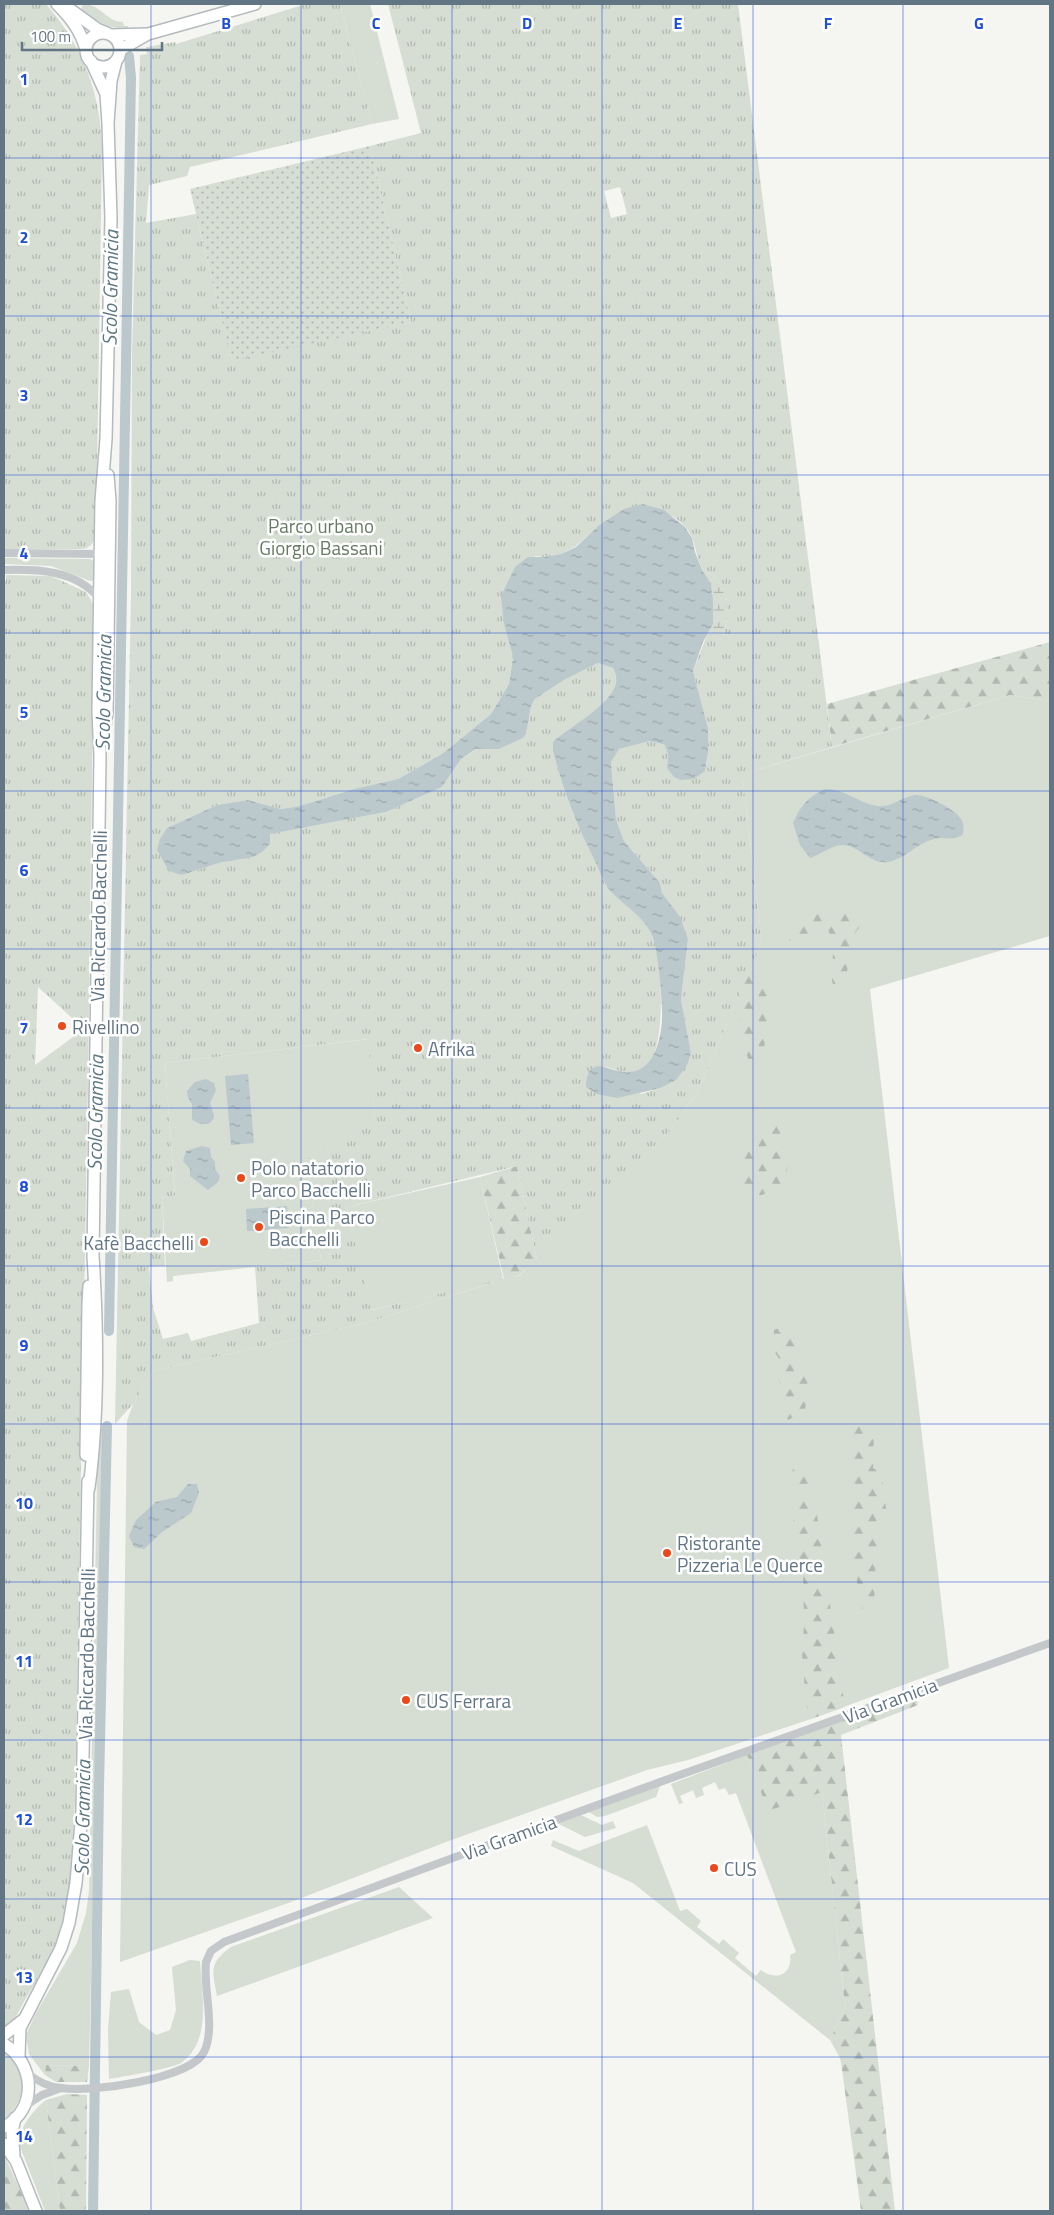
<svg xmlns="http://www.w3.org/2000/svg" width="1054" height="2215" viewBox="0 0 1054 2215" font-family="'Titillium Web',sans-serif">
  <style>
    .grass { fill: #d6ddd2 }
    .forest { fill: url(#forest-firs) }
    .wetland { fill: url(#wetland-marsh) }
    .park { fill: url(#park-tufts); fill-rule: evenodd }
    .garden { fill: url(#garden-dots) }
    .water { fill: url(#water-ripples) }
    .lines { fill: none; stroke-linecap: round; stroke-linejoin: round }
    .canal { stroke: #bbc8cc; stroke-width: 10 }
    .secondary-casing { stroke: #b4babe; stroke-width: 14 }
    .street { stroke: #c4c8cb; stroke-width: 8 }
    .secondary { stroke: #fff; stroke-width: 11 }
    .grid { fill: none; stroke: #1d4ed8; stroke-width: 1; stroke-opacity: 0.55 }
    .poi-dot { fill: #ec491b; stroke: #fff; stroke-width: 2 }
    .labels { text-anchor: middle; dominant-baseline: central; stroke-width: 5; stroke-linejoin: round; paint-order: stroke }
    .park-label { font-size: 19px; fill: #677b62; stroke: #fff }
    .street-label { font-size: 19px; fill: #627584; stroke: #fff }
    .poi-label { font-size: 19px; fill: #627584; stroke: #fff; text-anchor: start }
    .water-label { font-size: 20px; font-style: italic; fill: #5e7881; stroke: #fff }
    .grid-label { font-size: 16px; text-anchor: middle; font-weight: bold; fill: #1d4ed8; stroke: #fff; stroke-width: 5; stroke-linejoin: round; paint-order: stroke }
  </style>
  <defs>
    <pattern id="forest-firs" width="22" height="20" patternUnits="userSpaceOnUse" patternTransform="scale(1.25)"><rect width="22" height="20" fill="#d6ddd2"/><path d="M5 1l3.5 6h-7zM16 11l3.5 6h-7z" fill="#b1b8b0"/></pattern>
    <pattern id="wetland-marsh" width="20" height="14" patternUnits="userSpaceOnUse" patternTransform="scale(1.25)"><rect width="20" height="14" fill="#d6ddd2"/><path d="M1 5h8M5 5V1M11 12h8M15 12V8" fill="none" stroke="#b1b8b0"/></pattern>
    <pattern id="park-tufts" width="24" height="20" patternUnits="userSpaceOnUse" patternTransform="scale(1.25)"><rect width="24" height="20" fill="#d6ddd2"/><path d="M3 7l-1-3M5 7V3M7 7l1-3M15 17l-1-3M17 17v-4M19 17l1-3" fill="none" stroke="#b1b8b0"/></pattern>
    <pattern id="garden-dots" width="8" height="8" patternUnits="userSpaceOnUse" patternTransform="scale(1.25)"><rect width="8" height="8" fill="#d6ddd2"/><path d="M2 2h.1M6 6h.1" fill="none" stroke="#b1b8b0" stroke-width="1.8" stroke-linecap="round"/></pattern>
    <pattern id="water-ripples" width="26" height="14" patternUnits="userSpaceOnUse" patternTransform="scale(1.25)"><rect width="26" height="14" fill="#bbc8cc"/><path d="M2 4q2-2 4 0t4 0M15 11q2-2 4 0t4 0" fill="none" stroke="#9ba7ab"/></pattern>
  </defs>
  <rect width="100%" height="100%" fill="#f5f5f1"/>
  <path class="grass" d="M83 4C101 4 106 22 123 22L124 26H128V29C109 29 96 21 81 10Z
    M340 4H370L399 119 372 124Z
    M4 558 90 559 97 563 96 580 90 581 51 566 4 564Z
    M1010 695 1050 701V936L870 989 949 1668 811 1719 688 1760 647 1770 446 1842 291 1902 120 1962 127 1421 133 1404 153 1371 365 1323 495 1282 370 1310 347 1207 480 1177 503 1279 519 1276 670 1131 697 1093 762 942 743 780 756 770Z
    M369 1039 375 1117 307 1160 321 1260 173 1276V1281L167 1282 162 1198 175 1195 165 1063Z
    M103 1427 89 2066 47 2065 45 2075 29 2054 26 2035 36 2013 77 1943 86 1913 89 1891 98 1432Z
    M747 1755 768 1810 822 1792 845 2007 830 2040 633 1883 551 1846 553 1840 579 1851 647 1825 680 1911 687 1909 701 1921 697 1927 719 1944 723 1939 739 1953 735 1958 756 1976 761 1970C776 1982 793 1974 790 1955L796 1952 736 1793 729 1795 725 1788 719 1790 715 1782 702 1788 704 1795 696 1798 693 1790 680 1796 683 1803 679 1804 671 1784Z
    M660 1786 656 1797 605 1816 597 1817 589 1812Z
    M581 1815 602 1825 613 1821 616 1828 585 1837 557 1823Z
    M399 1887 433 1918 217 1996C212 1970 209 1963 231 1947Z
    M190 1960 200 1961C202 1994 212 2041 181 2063 174 2068 121 2077 109 2079L108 2030 111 1992 129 1989 139 2022 156 2035 170 2030 176 2010 172 1967Z
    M4 2052C29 2068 27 2102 4 2119Z
    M46 2100 60 2211H45L19 2144C18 2129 34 2109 46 2100Z"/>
  <path class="forest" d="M1050 642V701L1010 695 832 747 827 704Z
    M861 909 864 913 861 925 853 936 845 983 833 986C829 967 840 939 823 925L799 939 784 941 780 929 803 916Z
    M762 942 756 955 759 979 773 986 766 1006 773 1012 767 1031 761 1064 751 1070 740 1029 738 1014 742 1006 737 1002 725 1028Z
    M778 1121C784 1138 780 1148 789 1164L782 1185 762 1195H753L738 1177C745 1154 756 1132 778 1121Z
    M517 1166 537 1260 518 1276 504 1279 480 1177Z
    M784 1326 797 1347 799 1362 808 1378 805 1412 788 1420 777 1396 780 1383 775 1373 779 1359 773 1349 774 1330Z
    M856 1414 874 1426 873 1468 882 1474 886 1510 874 1577 875 1612H863L852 1556 849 1517 854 1479 853 1421Z
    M794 1464 804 1466 817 1515 845 1707 811 1719 806 1705 802 1653 804 1624 803 1573 792 1527 796 1506 791 1478Z
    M916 1694 918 1705 841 1735 895 2211H861L842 2069 840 2058 830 2040 845 2007 822 1792 768 1811 747 1755Z
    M46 2065 89 2066 87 2082H56L45 2075Z
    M67 2094 87 2095 86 2211H60L46 2100Z
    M4 2155 26 2203 28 2211H4Z"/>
  <path class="wetland" d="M702 570C705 572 710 573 713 575 729 588 731 624 721 640L707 635 713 624Z"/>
  <path class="park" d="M4 4H46C83 46 101 94 102 150L96 532C95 542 91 548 82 549H4Z
    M306 4H340L372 124 190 167 187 176 149 185 146 223 196 214 232 360 411 322 370 146 421 133 388 4H738L832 747 756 770 743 780 762 942 725 1028 697 1093 670 1131 537 1260 517 1166 347 1207 371 1310 504 1279 365 1323 153 1371 133 1404 115 1424 131 594 132 355 140 55 147 54 146 47 175 42 176 44ZM620 187 627 214 611 218 604 191ZM643 504C661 509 686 519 693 540 696 550 698 560 702 570 705 572 710 573 713 575 729 588 731 624 721 640L707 635 693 671 708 728V753L705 771 667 768 668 755 665 745 650 741 618 749 611 762 616 819 624 841 660 883 662 893 688 939 681 999 691 1053 676 1080 661 1088 641 1094 604 1066C617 1070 635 1078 647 1066 667 1046 662 960 653 936 645 917 621 903 609 888 602 880 598 867 594 858 575 821 563 791 553 751L554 742C569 727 611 705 616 683 617 679 615 673 613 668L598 663 564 680 535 699 531 706 526 734 523 738 499 749H477L461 759 442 787 386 812 269 834 253 857 219 863 182 875 167 828 217 805 248 800 281 809 300 806 354 789 398 779 442 754 491 714 509 684 513 657 504 624 535 556 544 557 561 554 576 546 598 526ZM368 1039 375 1117 356 1120 307 1160 321 1260 255 1267 259 1323 191 1341 188 1333 163 1339 153 1308 149 1267 165 1266 162 1198 175 1195 165 1063Z
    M6 575 50 576 60 580 86 592 92 602 94 614 88 1080 75 1801C72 1841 73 1883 62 1922 55 1950 41 1974 26 1998 21 2007 14 2024 4 2028V581H6ZM38 987 84 1029 35 1065Z"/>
  <path class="garden" d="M370 146 411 322 232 361 190 189Z"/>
  <path class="water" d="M643 504 664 510 685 527 692 538 695 552 702 570 711 584 713 601V624L703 642 693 671 708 728V753L705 771 694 779 681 780 674 777 667 768 668 755 665 745 650 741 619 749 611 762 616 819 624 841 660 883 662 893 680 917 688 939 681 999 691 1053 687 1065 676 1080 661 1088 617 1098 597 1094 586 1087C588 1054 605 1070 624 1072 652 1075 660 1044 662 1021 663 1007 658 946 652 935 643 915 621 904 608 888 602 879 598 867 593 857 575 821 563 790 553 751V742C569 727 611 705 616 683 617 678 615 672 613 668L598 663 564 680 535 699 531 706 526 734 523 738 499 749H476L461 759 442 787 386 812 270 834V844L262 852 253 857 219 863 182 875 169 871 157 850 160 839 167 828 217 805 248 800 281 809 300 806 354 789 398 779 442 754 491 714 509 684 513 657 504 624 501 596 515 567 528 557H544L561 554 576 547 598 526 624 509Z
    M825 789C846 789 857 803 878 806 891 808 902 797 915 795 926 794 955 809 961 819 964 824 964 828 963 834 953 842 945 836 934 839 917 843 905 859 888 862 870 865 860 845 842 845 832 845 820 855 810 858L800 845 793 823C800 806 808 797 825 789Z
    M248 1074 254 1143 231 1145 225 1076Z
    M206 1079 214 1083 216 1090 210 1103C211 1107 213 1111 214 1115 214 1127 198 1126 192 1119V1104L188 1098 187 1091 195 1082Z
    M202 1146 210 1148 211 1157 215 1162V1169L220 1176 218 1182 208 1190 190 1176V1169L183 1161 186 1151Z
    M287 1206 289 1228 247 1231 246 1209Z
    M188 1484H197L199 1493 191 1513 162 1532 144 1549 134 1547 129 1536 136 1520 156 1502 177 1497Z"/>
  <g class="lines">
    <path class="canal" d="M109 1331 131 78 129 56
      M93 2211 99 1786 107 1426"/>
    <g class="secondary-casing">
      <path id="secondary" d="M57 4C71 18 81 31 86 50
        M64 5 97 29 107 33
        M86 50a17 17 0 1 1 34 0a17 17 0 1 1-34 0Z
        M111 35 146 34
        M120 50 148 34 255 4
        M91 61 106 94 108 123 111 81 116 61
        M104 732 107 712 110 501 108 475
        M86 1455 88 1304 89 1286
        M89 1488C99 1412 98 1333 93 1256L100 756 98 712 101 501 106 439 111 218 108 123
        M4 2035 23 2020
        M4 2044C35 2063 38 2109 4 2127
        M19 2056 20 2028 61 1948 69 1923 76 1883 82 1810 88 1481
        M4 2144 16 2161 36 2211
        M14 2155 12 2132 15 2118"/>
    </g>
    <path class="street" d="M4 553 100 554
      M4 570C38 569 75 570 99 598
      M27 2073C37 2081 49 2087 61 2088 90 2093 191 2079 204 2052 216 2028 203 1989 206 1962L211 1951 224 1942 660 1782 1050 1643
      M25 2106 42 2095 61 2088"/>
    <use href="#secondary" class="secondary"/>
  </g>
  <path class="grid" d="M151 4V2211M301 4V2211M452 4V2211M602 4V2211M753 4V2211M903 4V2211M4 158H1050M4 316H1050M4 475H1050M4 633H1050M4 791H1050M4 949H1050M4 1108H1050M4 1266H1050M4 1424H1050M4 1582H1050M4 1740H1050M4 1899H1050M4 2057H1050"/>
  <g class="poi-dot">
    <circle cx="62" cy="1026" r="5"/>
    <circle cx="418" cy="1048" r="5"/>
    <circle cx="241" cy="1178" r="5"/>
    <circle cx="259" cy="1227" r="5"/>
    <circle cx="204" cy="1242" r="5"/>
    <circle cx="667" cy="1553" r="5"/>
    <circle cx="406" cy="1700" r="5"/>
    <circle cx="714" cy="1868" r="5"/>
  </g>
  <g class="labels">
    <g class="park-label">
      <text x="321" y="525">Parco urbano<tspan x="321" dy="22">Giorgio Bassani</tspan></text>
    </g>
    <g class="street-label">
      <text transform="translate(98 916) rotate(-89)">Via Riccardo Bacchelli</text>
      <text transform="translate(86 1654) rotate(-89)">Via Riccardo Bacchelli</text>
      <text transform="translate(890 1700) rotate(-20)">Via Gramicia</text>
      <text transform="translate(509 1837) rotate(-20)">Via Gramicia</text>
    </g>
    <g class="poi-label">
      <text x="72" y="1026">Rivellino</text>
      <text x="428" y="1048">Afrika</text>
      <text x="251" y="1167">Polo natatorio<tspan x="251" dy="22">Parco Bacchelli</tspan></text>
      <text x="269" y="1216">Piscina Parco<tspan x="269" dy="22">Bacchelli</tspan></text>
      <text x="194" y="1242" text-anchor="end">Kafè Bacchelli</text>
      <text x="677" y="1542">Ristorante<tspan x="677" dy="22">Pizzeria Le Querce</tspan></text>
      <text x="416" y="1700">CUS Ferrara</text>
      <text x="724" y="1868">CUS</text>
    </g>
    <g class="water-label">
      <text transform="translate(110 288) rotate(-89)">Scolo Gramicia</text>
      <text transform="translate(103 693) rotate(-89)">Scolo Gramicia</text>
      <text transform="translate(95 1113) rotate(-89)">Scolo Gramicia</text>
      <text transform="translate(82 1818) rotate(-89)">Scolo Gramicia</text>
    </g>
  </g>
  <g class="grid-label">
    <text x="226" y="29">B</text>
    <text x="376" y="29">C</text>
    <text x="527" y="29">D</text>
    <text x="678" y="29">E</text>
    <text x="828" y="29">F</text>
    <text x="979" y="29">G</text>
    <text x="24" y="85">1</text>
    <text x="24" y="243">2</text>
    <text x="24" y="401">3</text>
    <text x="24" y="559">4</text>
    <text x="24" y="718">5</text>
    <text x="24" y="876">6</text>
    <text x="24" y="1034">7</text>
    <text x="24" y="1192">8</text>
    <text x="24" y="1351">9</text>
    <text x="24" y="1509">10</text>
    <text x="24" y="1667">11</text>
    <text x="24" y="1825">12</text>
    <text x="24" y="1983">13</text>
    <text x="24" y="2142">14</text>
  </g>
  <rect width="1054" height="2215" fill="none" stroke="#627584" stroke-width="10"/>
  <path d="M22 42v8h140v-8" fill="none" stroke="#627584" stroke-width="2.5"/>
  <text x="30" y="42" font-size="15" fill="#627584" stroke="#ffffff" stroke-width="4" paint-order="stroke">100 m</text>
</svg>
